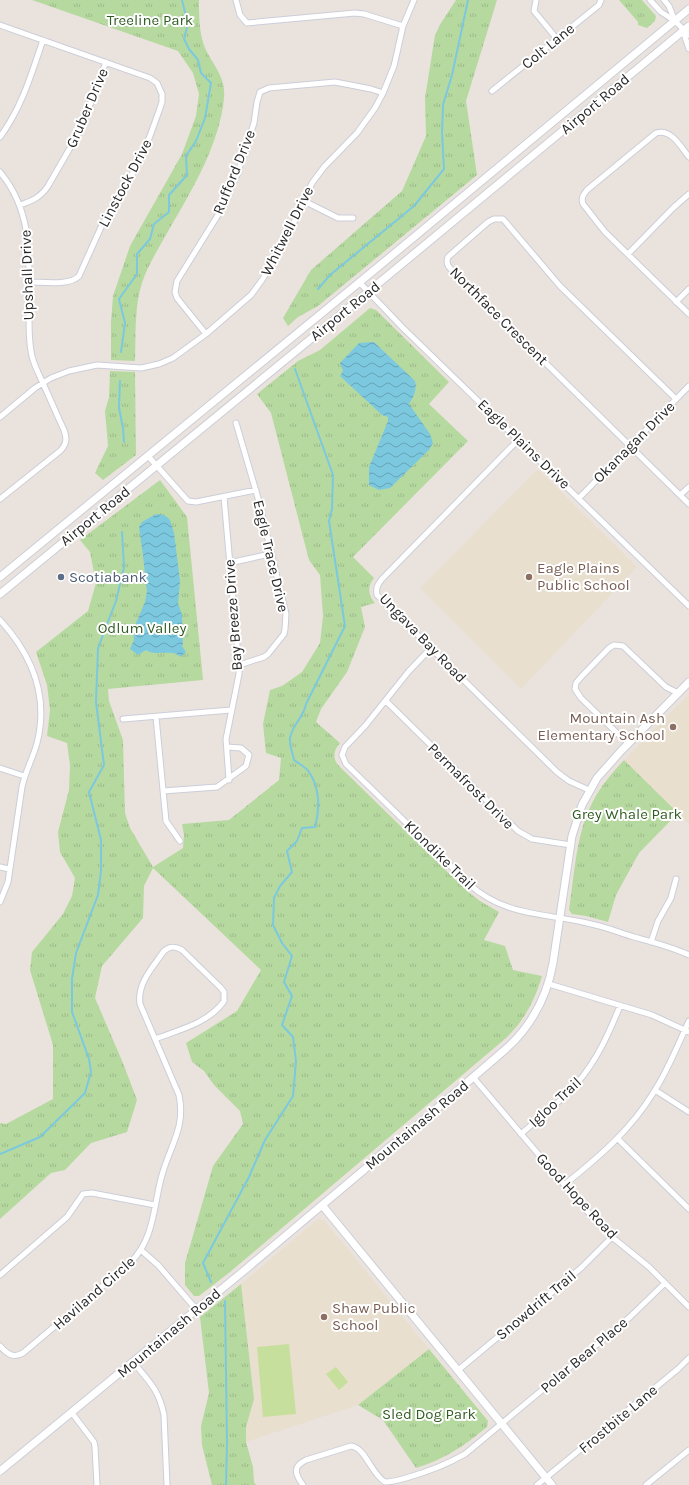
<svg xmlns="http://www.w3.org/2000/svg" width="689" height="1485" viewBox="0 0 689 1485" font-family="Karla,sans-serif">
  <style>
    .education { fill: #e9dfce }
    .park { fill: url(#park-tufts) }
    .pitch { fill: #c6df9d }
    .water { fill: url(#water-waves) }
    .lines { fill: none; stroke-linecap: round; stroke-linejoin: round }
    .stream { stroke: #7cc9df; stroke-width: 2 }
    .street-casing { stroke: #cbced9; stroke-width: 7 }
    .secondary-casing { stroke: #cbced9; stroke-width: 9 }
    .street { stroke: #fff; stroke-width: 5 }
    .secondary { stroke: #fff; stroke-width: 7 }
    .service-dot { fill: #5c6f8a; stroke: #fff; stroke-width: 1.5 }
    .education-dot { fill: #8d6e63; stroke: #fff; stroke-width: 1.5 }
    .labels { text-anchor: middle; dominant-baseline: central; stroke-width: 4; stroke-linejoin: round; paint-order: stroke }
    .park-label { font-size: 15px; fill: #315d23; stroke: #fff }
    .street-label { font-size: 15px; fill: #292929; stroke: #fff }
    .education-label { font-size: 15px; fill: #785e54; stroke: #fff; text-anchor: start }
    .service-label { font-size: 15px; fill: #4e5e75; stroke: #fff; text-anchor: start }
  </style>
  <defs>
    <pattern id="park-tufts" width="24" height="20" patternUnits="userSpaceOnUse"><rect width="24" height="20" fill="#b6d9a0"/><path d="M3 7l-1-3M5 7V3M7 7l1-3M15 17l-1-3M17 17v-4M19 17l1-3" fill="none" stroke="#9cba8a"/></pattern>
    <pattern id="water-waves" width="16" height="10" patternUnits="userSpaceOnUse"><rect width="16" height="10" fill="#7cc9df"/><path d="M0 5q4-4 8 0t8 0" fill="none" stroke="#66a3b5"/></pattern>
  </defs>
  <rect width="100%" height="100%" fill="#eae3dd"/>
  <path class="education" d="M538 469 637 567 521 689 420 588Z
    M689 694V824L624 760Z
    M318 1219 324 1220 429 1349 358 1405 246 1442V1427L254 1398 241 1284Z"/>
  <path class="park" d="M32 0H199C199 16 199 33 205 48 213 65 226 77 224 98 220 142 193 189 171 226 161 245 149 262 142 283 134 308 136 335 135 361L111 360V322L113 296 130 246 182 154 196 116 199 94 193 73 178 51Z
    M456 0H497L466 101 477 175 318 306 298 317 288 326 283 318 311 270 402 191 426 136 425 98 435 35 441 23Z
    M619 0H642L656 16 655 21 647 28 638 25V22Z
    M370 308 376 310 449 382 429 404 468 441 353 557 374 578C367 587 368 595 375 603L361 607 365 627 347 672 321 709 316 722 340 743C334 750 332 757 338 765L467 891 480 901 499 912 484 940 505 946 513 970 542 976C535 1000 524 1021 506 1038L230 1272 199 1296H194L185 1285V1263L213 1166 243 1124 240 1111 214 1085 204 1071 192 1062 186 1043 237 1011 261 970 153 868 144 886 143 918 102 966 95 998 123 1063 137 1100 127 1132 91 1143 65 1170 51 1173 0 1219V1123L6 1124 53 1099V1045L30 970 32 952 63 914 72 896 75 878 60 852 58 832 69 790 70 765 67 743 47 736 50 710 47 685 36 652 88 611 96 583 90 552 80 540 160 480 187 517 203 680 108 689 109 701 123 740 125 813 130 828 153 867 183 848 184 835 182 824 229 820 279 780 281 758 266 753 263 724 270 690 282 686 302 672 320 643 323 616 320 575 309 560 271 413 257 394 298 361 320 350Z
    M110 371 135 372 136 455 103 480 95 473 108 446 105 411 109 397Z
    M624 760 678 813 639 853 616 895 608 922 586 916 572 914 569 910C575 871 576 828 597 794 604 782 614 771 624 760Z
    M241 1284 254 1399 246 1427V1442L253 1467 254 1482 256 1485H212L202 1445 201 1426 209 1393 200 1317Z
    M429 1349 488 1421 487 1427C464 1446 445 1459 416 1468L383 1420 358 1405Z"/>
  <path class="pitch" d="M289 1344 296 1414 263 1417 257 1347Z
    M336 1367 348 1382 339 1390 326 1374Z"/>
  <path class="water" d="M374 342 415 381C417 390 414 396 409 404L430 434 433 443 429 450 390 488 379 490 369 485V467L388 421V417L382 415 340 376 343 371 340 363 359 343Z
    M156 514 164 515 167 517 170 520 174 533 180 581 178 603 182 615 183 644 182 646 186 652 181 657C178 655 175 653 172 653 163 652 153 655 146 650L138 655 130 649 134 640 133 630 145 602 147 591 143 556 139 527 142 522Z"/>
  <g class="lines">
    <path class="stream" d="M318 289 330 275 414 206 444 169 442 133 443 105 452 75 468 0
      M121 352 125 323 119 299 137 274V254L150 239 154 224 169 212V195L187 175 186 156 196 141 205 118 211 83 201 73 198 60 189 49 184 39 188 24 182 0
      M120 381 119 408 123 428 124 442
      M0 1154 40 1137 85 1093 91 1072 89 1059 72 1012V979L76 953 98 895 101 871V840L89 792 104 765 96 702 98 648 116 601 124 567 122 532
      M211 1282 203 1263 249 1177 265 1140 293 1096 296 1061 293 1037 282 1025 292 996 284 982 292 956 282 943 273 925 274 898 280 886 292 872 287 851 297 841 302 828 315 827C320 809 320 788 309 772 306 767 299 764 294 760 293 754 289 745 290 738 292 725 304 717 306 704L345 626 329 521 332 509 333 475 295 369
      M225 1301 227 1442 226 1485"/>
    <g class="street-casing">
      <path id="street" d="M236 0 240 15 247 23 355 13 364 14 403 26
        M536 0 534 11 557 39
        M650 0 661 12 675 21
        M664 0 669 6 675 21 689 35
        M0 25 150 78 157 83 162 94V102L159 111 150 136 138 163 123 191 102 225 79 276C70 286 43 282 29 282
        M683 31 689 49
        M492 91 599 5 601 0
        M0 137C22 107 31 75 43 40
        M689 157C681 147 671 128 656 133L587 190C583 195 581 198 583 204L605 232 689 314
        M0 172C36 215 28 265 29 317 29 329 29 340 31 351 32 361 37 370 41 379 49 396 56 413 64 430 67 438 67 444 60 451L0 499
        M304 201 338 218H353
        M20 205C32 201 41 197 48 186L81 129 106 62
        M628 254 673 208 689 194
        M359 282 402 327 689 606
        M676 302 689 289
        M206 334 177 298 175 292 177 281 218 215 237 175 254 123 257 102 260 92 269 88 335 82 371 89 383 93
        M676 399 560 286 503 219H494L488 222 448 257C445 265 450 268 455 274L689 504
        M0 417 35 388 51 378 69 371 97 365 141 368 159 364 173 358 206 334 251 295 262 280 284 244 312 183 324 167 357 133 375 108 383 93 394 66 403 26 414 0
        M236 423 258 498 286 614 285 629 284 634 268 654 264 657 239 665
        M519 439 382 579C377 585 376 588 377 595L557 772 569 781 589 790
        M148 456 188 501 196 502 256 490
        M680 495 689 487
        M224 497 239 667V674L226 739 229 780
        M579 498 689 386
        M229 563 270 554
        M0 620C32 655 49 696 37 743 33 758 25 772 22 787L8 882 0 902
        M431 648 409 671 365 726 345 747 342 755 346 764 468 883C503 916 543 913 587 923 603 926 618 932 634 937 652 942 672 947 689 955
        M386 701 518 831 532 839 571 845
        M156 717 166 821 180 841
        M123 719 231 710
        M629 743 619 735 581 698 575 689 576 683 581 677 609 648 614 645 623 646 666 687 678 693
        M0 768 24 776
        M163 791 217 787 246 766 249 755 241 748 227 747
        M0 867 9 869
        M651 942 658 921 671 898 676 879
        M549 984 652 1015 689 1032
        M473 1077 584 1208 612 1237 649 1267 689 1307
        M655 1090 689 1112
        M521 1134C540 1117 562 1101 578 1082 597 1060 609 1033 620 1006
        M618 1139 689 1209
        M564 1185C599 1157 632 1129 655 1090 669 1068 678 1044 689 1021
        M142 1251 158 1265 196 1309
        M0 1275 67 1217 83 1194 92 1193 155 1205
        M0 1346C6 1353 13 1359 23 1353L130 1263C155 1238 153 1207 162 1175 170 1146 186 1127 179 1095L140 1004C137 983 153 967 164 951 170 946 175 946 182 950L221 988 224 992V1001C209 1023 179 1030 155 1039
        M133 1362C149 1381 159 1390 164 1415L167 1485
        M457 1371 581 1268 612 1237
        M72 1413 94 1442 95 1447 97 1485
        M303 1485C295 1474 292 1467 306 1460L351 1446C366 1448 371 1474 385 1482 392 1482 399 1480 406 1478 427 1472 446 1465 465 1454L630 1317 665 1283
        M537 1485 678 1369 689 1358
        M646 1485 689 1450"/>
    </g>
    <g class="secondary-casing">
      <path id="secondary" d="M0 577 378 267 689 9
        M0 594 368 292 689 26
        M322 1205 552 1485
        M0 1471 246 1269 365 1169 388 1148 406 1135 507 1048C532 1025 547 997 553 963L572 836 582 805 597 778 621 751 689 682"/>
    </g>
    <use href="#street" class="street"/>
    <use href="#secondary" class="secondary"/>
  </g>
  <circle class="service-dot" cx="61" cy="577" r="4"/>
  <g class="education-dot">
    <circle cx="529" cy="577" r="4"/>
    <circle cx="673" cy="727" r="4"/>
    <circle cx="324" cy="1317" r="4"/>
  </g>
  <g class="labels">
    <g class="park-label">
      <text x="150" y="20">Treeline Park</text>
      <text x="142" y="628">Odlum Valley</text>
      <text x="627" y="814">Grey Whale Park</text>
      <text x="429" y="1414">Sled Dog Park</text>
    </g>
    <g class="street-label">
      <text transform="translate(548 46) rotate(-39)">Colt Lane</text>
      <text transform="translate(595 104) rotate(-40)">Airport Road</text>
      <text transform="translate(87 108) rotate(-67)">Gruber Drive</text>
      <text transform="translate(234 172) rotate(-68)">Rufford Drive</text>
      <text transform="translate(125 183) rotate(-62)">Linstock Drive</text>
      <text transform="translate(287 231) rotate(-63)">Whitwell Drive</text>
      <text transform="translate(27 275) rotate(-92)">Upshall Drive</text>
      <text transform="translate(345 311) rotate(-39)">Airport Road</text>
      <text transform="translate(499 316) rotate(45)">Northface Crescent</text>
      <text transform="translate(634 442) rotate(-45)">Okanagan Drive</text>
      <text transform="translate(524 444) rotate(44)">Eagle Plains Drive</text>
      <text transform="translate(95 516) rotate(-39)">Airport Road</text>
      <text transform="translate(271 556) rotate(77)">Eagle Trace Drive</text>
      <text transform="translate(233 615) rotate(-94)">Bay Breeze Drive</text>
      <text transform="translate(423 638) rotate(46)">Ungava Bay Road</text>
      <text transform="translate(471 786) rotate(45)">Permafrost Drive</text>
      <text transform="translate(440 855) rotate(44)">Klondike Trail</text>
      <text transform="translate(555 1102) rotate(-43)">Igloo Trail</text>
      <text transform="translate(417 1125) rotate(-40)">Mountainash Road</text>
      <text transform="translate(577 1196) rotate(47)">Good Hope Road</text>
      <text transform="translate(94 1293) rotate(-41)">Haviland Circle</text>
      <text transform="translate(536 1305) rotate(-40)">Snowdrift Trail</text>
      <text transform="translate(169 1333) rotate(-40)">Mountainash Road</text>
      <text transform="translate(584 1355) rotate(-40)">Polar Bear Place</text>
      <text transform="translate(618 1419) rotate(-40)">Frostbite Lane</text>
    </g>
    <g class="education-label">
      <text x="537" y="568">Eagle Plains<tspan x="537" dy="17">Public School</tspan></text>
      <text x="665" y="718" text-anchor="end">Mountain Ash<tspan x="665" dy="17">Elementary School</tspan></text>
      <text x="332" y="1308">Shaw Public<tspan x="332" dy="17">School</tspan></text>
    </g>
    <g class="service-label">
      <text x="69" y="577">Scotiabank</text>
    </g>
  </g>
</svg>
